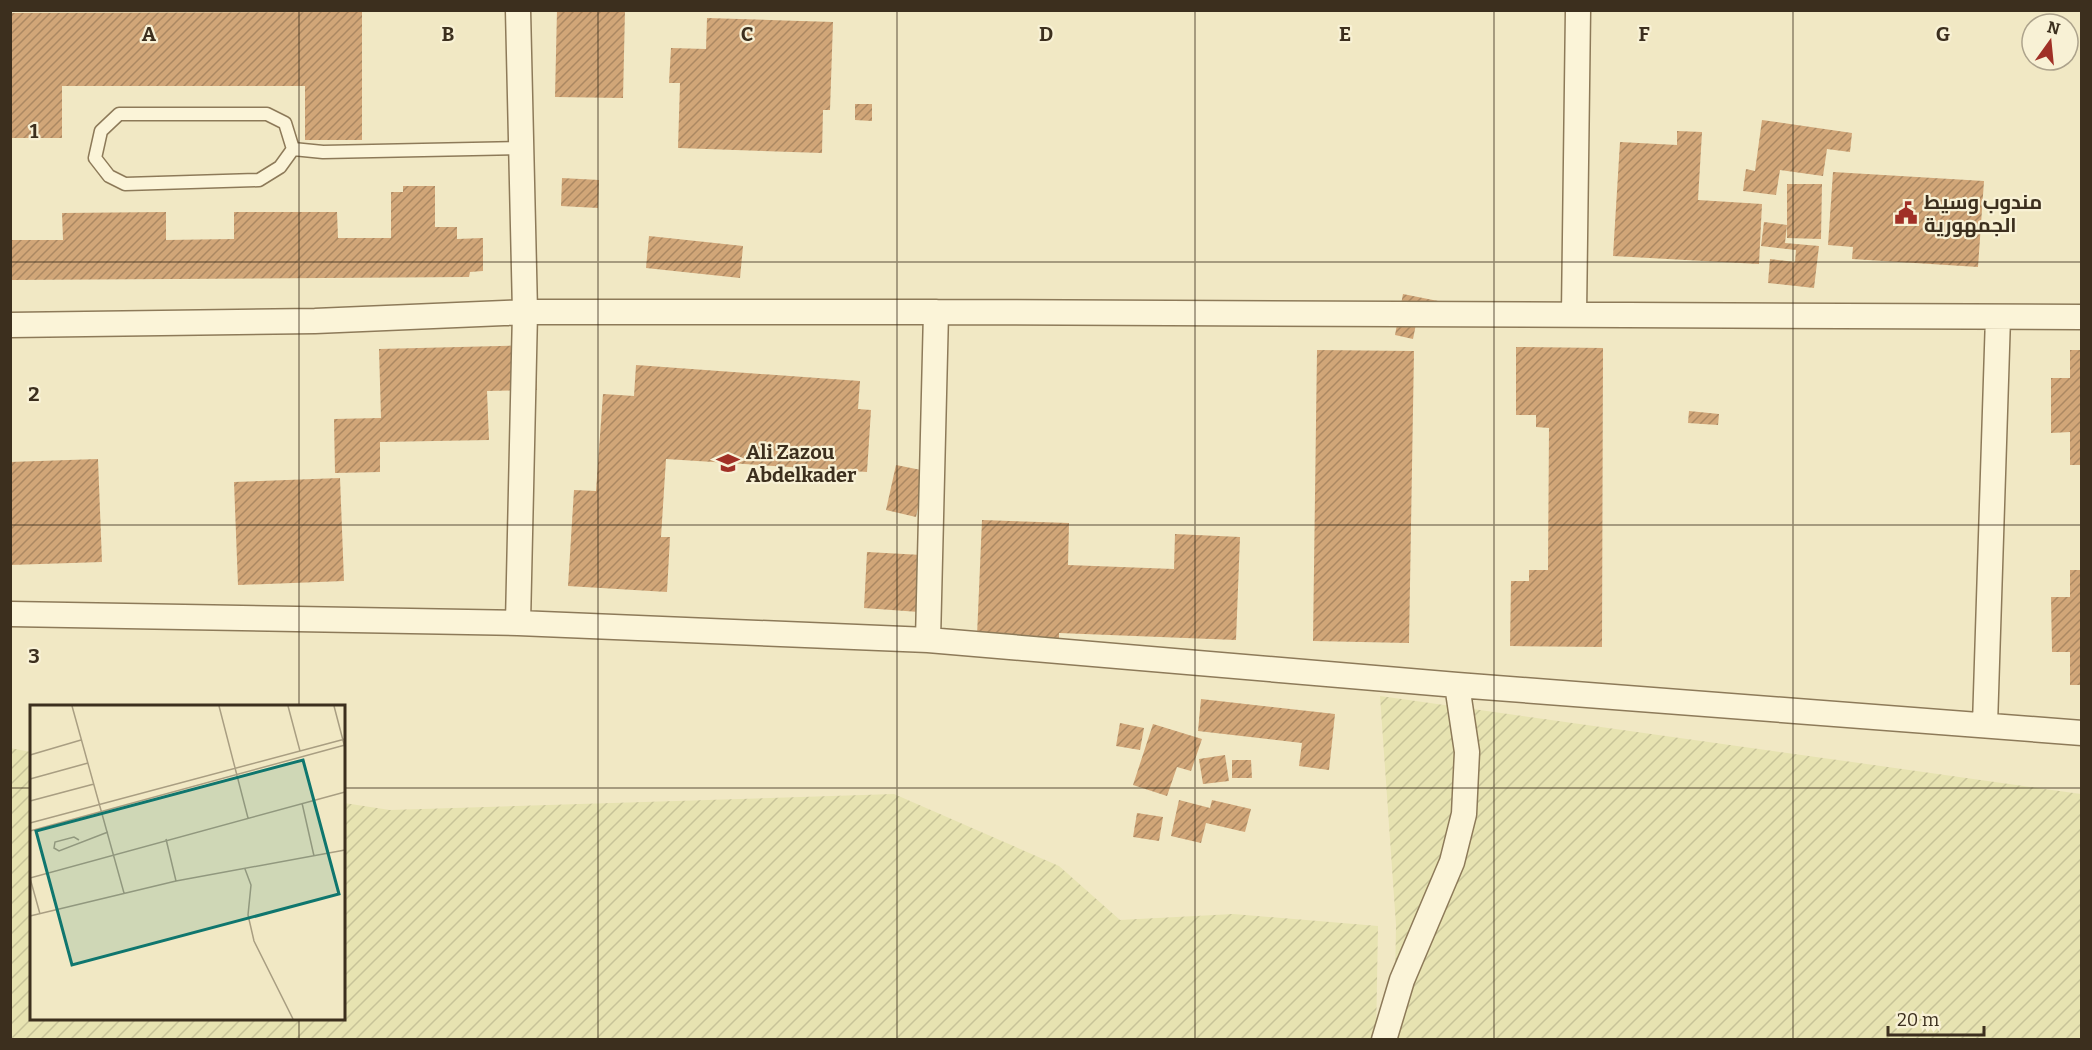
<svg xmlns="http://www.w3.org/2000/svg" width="2092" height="1050" viewBox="0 0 2092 1050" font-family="Bitter,Cairo,serif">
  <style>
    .farmland { fill: url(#farmland-furrows) }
    .building { fill: url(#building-hatch) }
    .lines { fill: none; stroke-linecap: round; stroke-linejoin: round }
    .service-casing { stroke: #8d7a59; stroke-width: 15 }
    .minor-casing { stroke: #8d7a59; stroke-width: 27 }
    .service { stroke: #fbf4d8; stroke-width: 12 }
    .minor { stroke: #fbf4d8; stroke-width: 24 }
    .grid { fill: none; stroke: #3c2f1e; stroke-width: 1.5; stroke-opacity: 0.55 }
    .labels { text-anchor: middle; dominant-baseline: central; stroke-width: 4.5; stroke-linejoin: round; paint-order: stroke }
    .poi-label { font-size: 20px; font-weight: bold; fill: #3c2f1e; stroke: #f8f1d5; text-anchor: start }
    .inset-road { fill: none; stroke: #a99e82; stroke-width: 1.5 }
    .view { fill: #0f766e; fill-opacity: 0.15; stroke: #0f766e; stroke-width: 3 }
    .inset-edge { fill: none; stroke: #3c2f1e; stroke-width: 3 }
    .grid-label { font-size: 20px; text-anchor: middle; font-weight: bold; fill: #3c2f1e; stroke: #f8f1d5; stroke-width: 4.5; stroke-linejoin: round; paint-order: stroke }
  </style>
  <defs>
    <pattern id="farmland-furrows" width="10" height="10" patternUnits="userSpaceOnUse" patternTransform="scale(1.5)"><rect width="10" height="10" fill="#e7e3b1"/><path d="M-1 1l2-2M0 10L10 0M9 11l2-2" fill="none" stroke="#c7c398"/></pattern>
    <pattern id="building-hatch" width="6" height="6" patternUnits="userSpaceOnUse" patternTransform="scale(1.5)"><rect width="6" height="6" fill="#d1a678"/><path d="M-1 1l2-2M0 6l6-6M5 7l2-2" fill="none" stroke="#ab8862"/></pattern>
  </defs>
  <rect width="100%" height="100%" fill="#f1e8c4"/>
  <path class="farmland" d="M1380 696 2081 794V1039H1394L1396 925Z
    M10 748 31 752 32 1018H344V803L390 810 894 794 1059 866 1120 920 1233 914 1378 926 1376 1039H11Z"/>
  <path class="building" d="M557 10H625L623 98 555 97Z
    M362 12V140H305V86H62V138H10V13Z
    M707 18 833 22 830 110H823L822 153 678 148 680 83H669L671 48 706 49Z
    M855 104H872V121L855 120Z
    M1762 120 1852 133 1850 152 1827 149 1823 176 1780 170 1776 195 1743 191 1746 169 1755 171Z
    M1677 131 1702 132 1698 200 1762 204 1759 264 1613 256 1620 142 1677 145Z
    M1833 172 1984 181 1978 267 1852 259 1853 247 1828 245Z
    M562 178 599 180 598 208 561 206Z
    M1787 184H1822L1821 239 1787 238Z
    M403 186H435V227H457V239L483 238V271L470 272 469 277 10 280V240H63L62 213 166 212V240L234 239V212H337L338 238H391V192H403Z
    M1764 222 1787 225 1785 243 1819 246 1814 288 1768 283 1770 259 1795 262 1796 250 1761 246Z
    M649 236 743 246 740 278 646 268Z
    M1403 294 1438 301 1434 323 1417 319 1413 339 1395 335Z
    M536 345 537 390 487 391 489 440 380 442V472L335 473 334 419 381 418 379 349Z
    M1516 347 1603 348 1602 647 1510 646 1511 581H1529V570H1548L1549 428 1536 427V415H1516Z
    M1317 350 1414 351 1409 643 1313 641Z
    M2070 350H2082V465H2070V432L2051 433V378H2070Z
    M636 365 860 381 858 409 871 410 867 472 666 459 661 537H670L667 592 568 586 574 490 596 491 603 394 634 396Z
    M1689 411 1719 414 1718 425 1688 423Z
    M98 459 102 562 10 565V462Z
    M896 465 926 471 916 517 886 510Z
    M340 478 344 581 238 585 234 482Z
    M982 520 1069 523 1068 565 1174 569 1175 534 1240 537 1236 640 1059 633V639L977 636Z
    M867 552 922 555 919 612 864 608Z
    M2070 570H2082V685H2070V652H2052L2051 597H2070Z
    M1201 699 1335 714 1329 770 1299 766 1302 743 1198 731Z
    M1120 723 1144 728 1140 750 1116 746Z
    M1153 724 1202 739 1191 771 1177 767 1167 796 1133 785Z
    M1225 755 1229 781 1203 784 1199 759Z
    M1232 760H1251L1252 778H1232Z
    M1179 800 1210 808 1212 800 1251 809 1245 832 1206 823 1201 843 1171 836Z
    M1137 813 1163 817 1159 841 1133 837Z"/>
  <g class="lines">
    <g class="service-casing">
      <path id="service" d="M119 114H267L285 123 293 149 280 167 259 180 125 184 109 176 95 158 101 131Z
        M293 149 323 152 522 148"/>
    </g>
    <g class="minor-casing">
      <path id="minor" d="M518 10 525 312 518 623
        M1574 314 1578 10
        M10 325 315 321 525 312H936L2082 317
        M10 614 518 623 928 640 1457 685 2082 733
        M928 640 936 312
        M1985 725 1998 317
        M1384 1040 1402 980 1452 862 1464 814 1467 752 1457 685"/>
    </g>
    <use href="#service" class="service"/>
    <use href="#minor" class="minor"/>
  </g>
  <path class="grid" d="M299 10V706M598 10V1040M897 10V1040M1195 10V1040M1494 10V1040M1793 10V1040M10 262H2082M10 525H2082M10 788H32M344 788H2082M299 1018V1040"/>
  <defs>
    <g id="civic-bare" transform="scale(1.8)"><path d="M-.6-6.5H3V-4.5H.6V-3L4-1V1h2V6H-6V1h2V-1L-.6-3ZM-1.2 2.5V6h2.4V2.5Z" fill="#a03026" stroke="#f8f1d5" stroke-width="2.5" paint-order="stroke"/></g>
    <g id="school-bare" transform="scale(1.8)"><path d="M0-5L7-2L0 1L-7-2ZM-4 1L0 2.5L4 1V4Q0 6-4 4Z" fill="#a03026" stroke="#f8f1d5" stroke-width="2.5" paint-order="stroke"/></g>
  </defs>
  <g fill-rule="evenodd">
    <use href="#civic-bare" x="1906" y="213"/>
    <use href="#school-bare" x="728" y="463"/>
  </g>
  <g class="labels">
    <g class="poi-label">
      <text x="1924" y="202">مندوب وسيط<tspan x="1924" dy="23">الجمهورية</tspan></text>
      <text x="746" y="452">Ali Zazou<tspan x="746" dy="23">Abdelkader</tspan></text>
    </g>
  </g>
  <g transform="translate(30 705)">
    <rect width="315" height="315" fill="#f1e8c4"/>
    <path class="inset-road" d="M42 1 94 188M189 1 218 113M258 1 270 46M304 1 315 43M0 50 51 35M0 74 58 58M0 96 64 79M272 98 284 151M0 118 315 34M0 126 315 40M136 134 146 176M49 135 44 132 25 137 24 143 29 146 78 127M215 164 221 180 218 210 224 236 263 314M10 209 0 173 315 87M0 211 146 176 315 145"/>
    <path class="view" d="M273 55 309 189 42 260 6 126Z"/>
    <rect width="315" height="315" class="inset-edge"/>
  </g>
  <g class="grid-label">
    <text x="149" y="41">A</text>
    <text x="448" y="41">B</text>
    <text x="747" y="41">C</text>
    <text x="1046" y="41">D</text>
    <text x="1345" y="41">E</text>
    <text x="1644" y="41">F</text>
    <text x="1943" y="41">G</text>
    <text x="34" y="138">1</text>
    <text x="34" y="401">2</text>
    <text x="34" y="663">3</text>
  </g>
  <rect width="2092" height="1050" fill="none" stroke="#3c2f1e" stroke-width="24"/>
  <g transform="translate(2050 42) rotate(15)"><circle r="28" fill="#f8f1d5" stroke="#ada38c" stroke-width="1.5"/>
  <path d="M0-4.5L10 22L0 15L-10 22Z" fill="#a03026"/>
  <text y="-9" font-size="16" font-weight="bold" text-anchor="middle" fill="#3c2f1e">N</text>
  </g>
  <path d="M1888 1026v9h96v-9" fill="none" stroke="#3c2f1e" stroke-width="3"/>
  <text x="1897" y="1026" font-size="18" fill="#3c2f1e" stroke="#f8f1d5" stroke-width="4.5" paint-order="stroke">20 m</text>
</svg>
